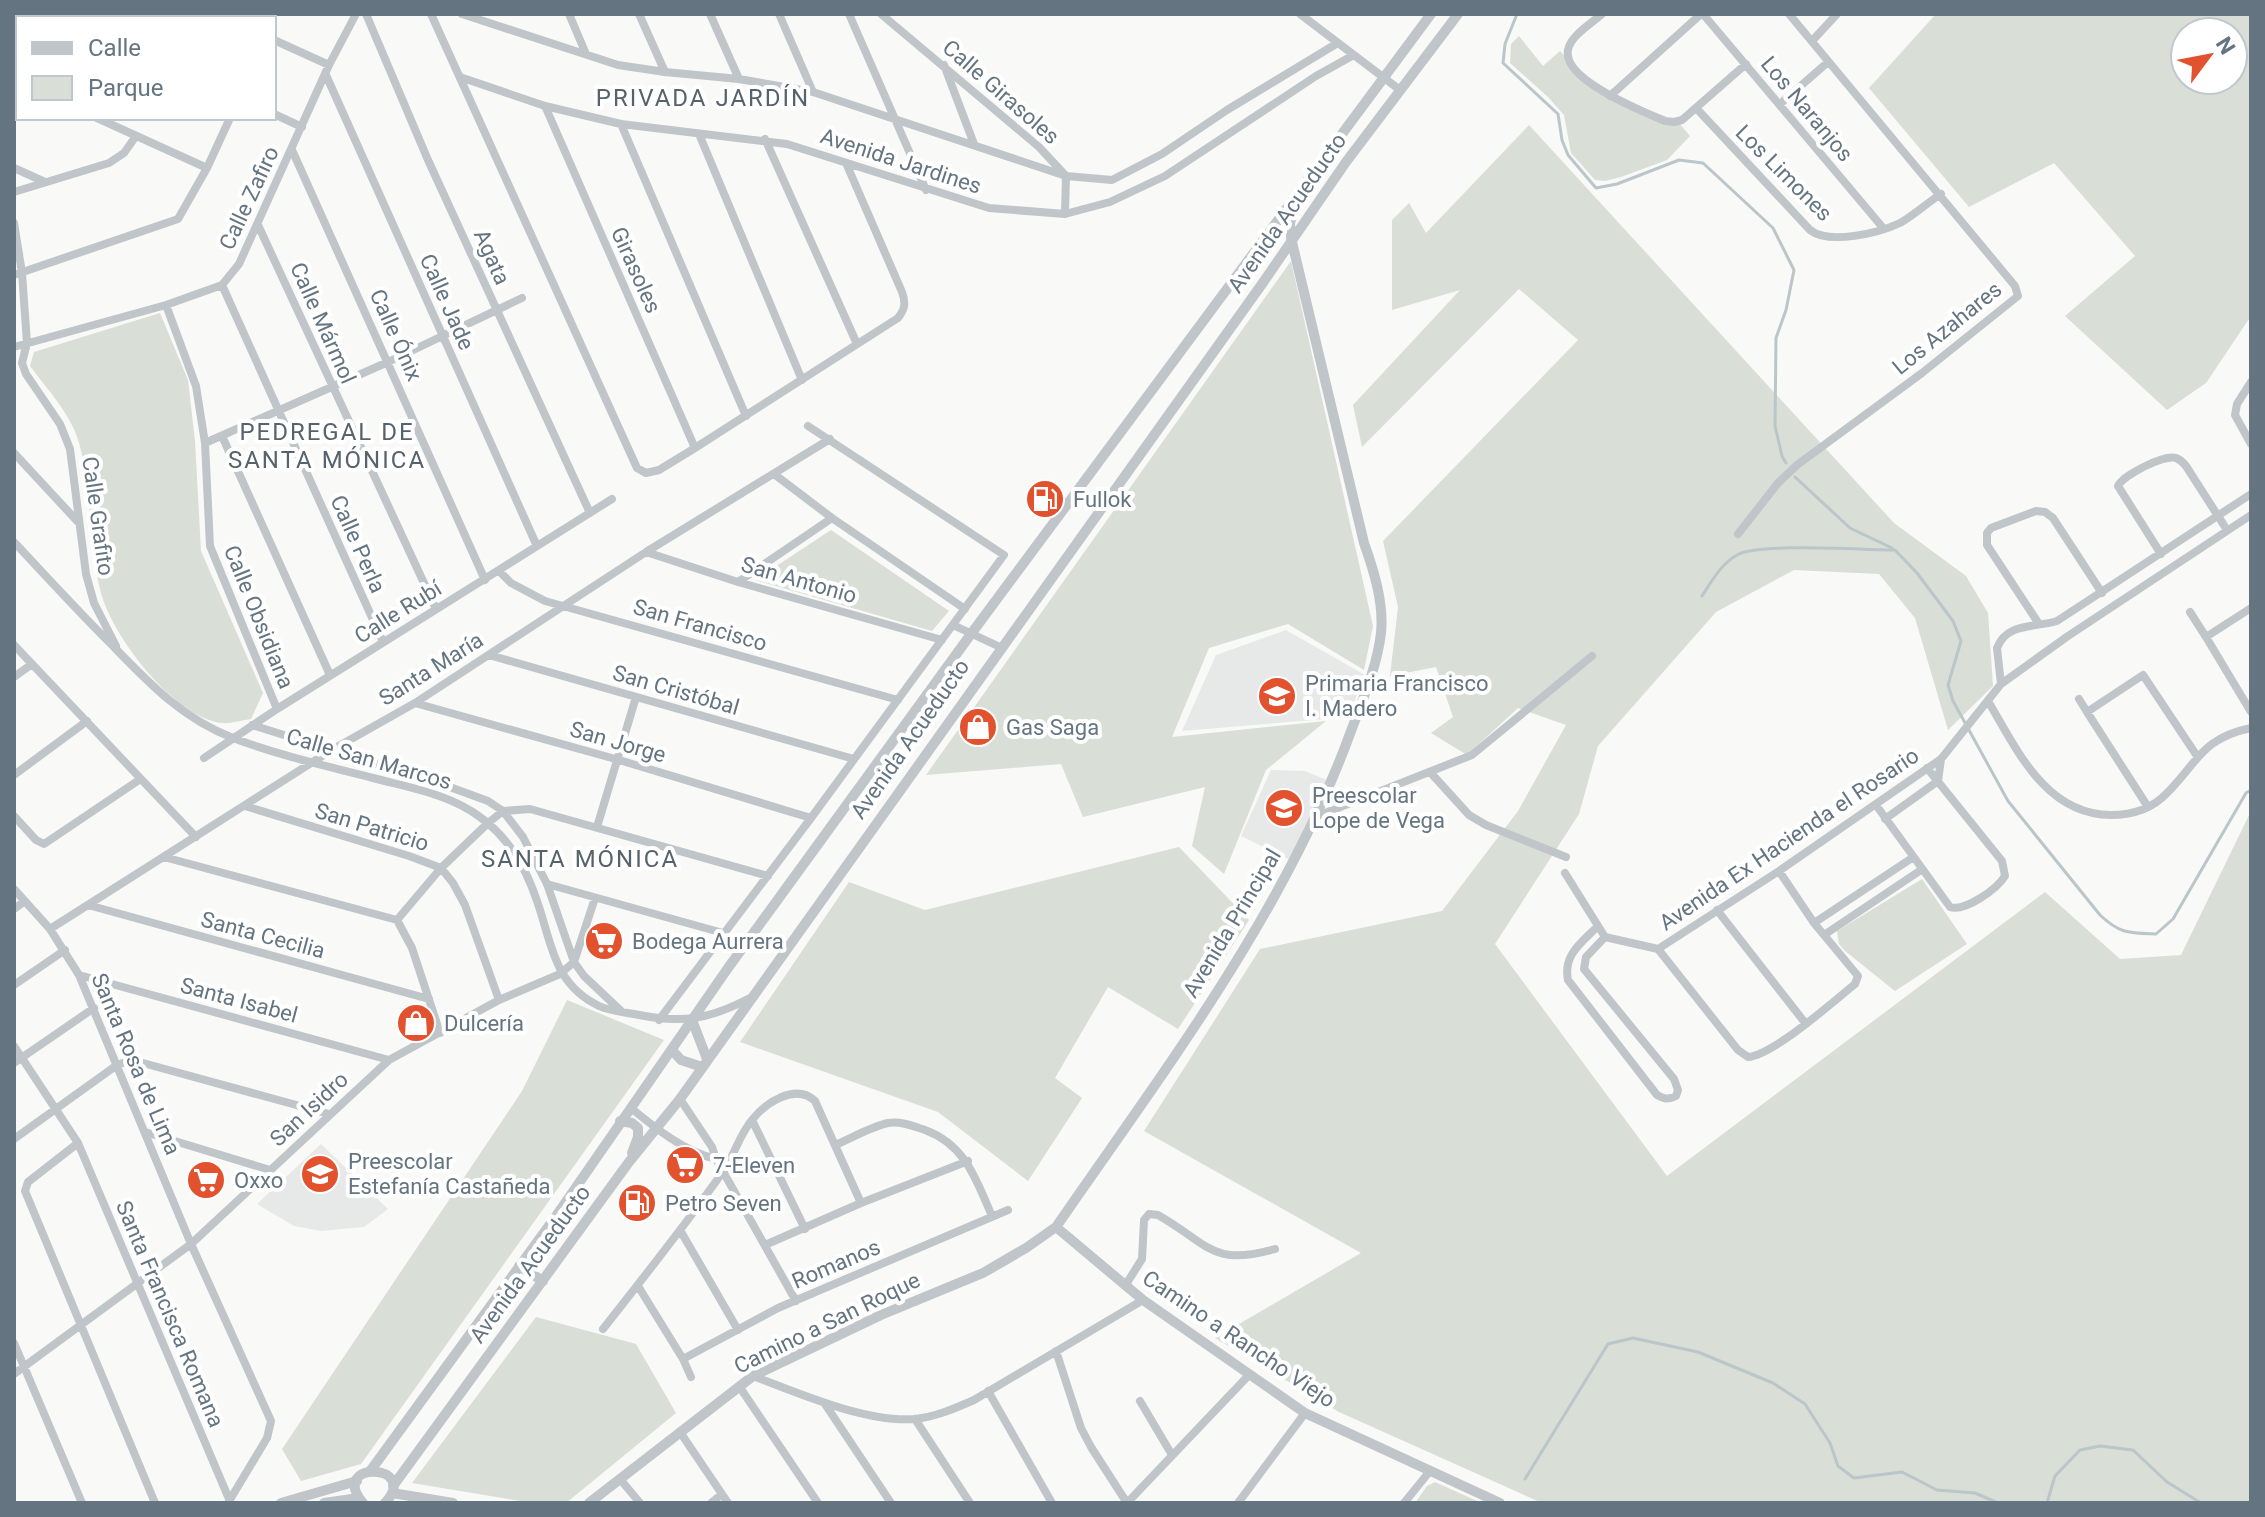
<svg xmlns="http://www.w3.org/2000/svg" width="2265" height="1517" viewBox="0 0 2265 1517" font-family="Roboto,sans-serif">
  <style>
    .built { fill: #e7e8e8 }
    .green { fill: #d9ded6; fill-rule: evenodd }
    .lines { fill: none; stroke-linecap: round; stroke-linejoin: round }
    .stream { stroke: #bac6ca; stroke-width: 3 }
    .minor { stroke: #c0c5c9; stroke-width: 8 }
    .tertiary { stroke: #c0c5c9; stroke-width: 10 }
    .labels { text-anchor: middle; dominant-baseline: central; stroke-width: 8; stroke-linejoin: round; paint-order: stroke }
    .street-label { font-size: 22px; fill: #647581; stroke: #fff }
    .poi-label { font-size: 22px; fill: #647581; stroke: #fff; text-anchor: start }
    .neighbourhood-label { font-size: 24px; letter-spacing: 2px; fill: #56636c; stroke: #fff }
  </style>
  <rect width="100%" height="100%" fill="#f9f9f7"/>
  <path class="built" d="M1286 630 1365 675 1348 717 1182 731 1216 655Z
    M1271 770 1305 771 1327 780 1290 860 1241 836Z
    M321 1144 388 1209 364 1227 321 1231 294 1226 257 1204Z"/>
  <path class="green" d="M1936 14H2251V316L2206 383 2167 410 2065 316 2135 256 2054 163 1969 207 1869 88ZM2185 32H2233V80H2185Z
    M1519 36 1543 66 1560 51 1585 78 1610 96 1678 122 1690 136 1667 160 1621 177 1605 181 1595 180 1571 153 1564 115 1548 97 1510 63 1511 44Z
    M1529 125 1894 523 1966 576 1988 613 1993 686 1948 730 1915 618 1879 574 1794 570 1716 612 1598 746 1579 814 1495 944 1667 1176 2045 892 2120 959 2181 955 2251 811V1503H1542L1339 1412 1215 1338 1361 1253 1144 1131 1260 949 1442 911 1518 811 1566 725 1518 708 1467 755 1431 733 1453 717 1436 667 1390 676 1398 607 1383 541 1578 340 1519 289 1362 447 1353 405 1460 290 1392 310V220L1409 203 1426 233Z
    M1291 261 1373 626 1364 670 1288 624 1209 648 1172 737 1326 721 1266 770 1224 874 1192 846 1205 787 1083 817 1061 764 926 775Z
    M160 313 188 380 195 441 201 551 263 693 251 719C242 720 230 724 221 723 173 716 113 637 101 593 88 544 93 492 79 443 71 414 47 389 30 366L34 352Z
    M831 530 949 611 932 631 755 580Z
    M1179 847 1249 920 1178 1029 1108 987 1055 1078 1082 1098 1028 1181 938 1112 740 1042 849 882 925 910Z
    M1922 879 1967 944 1895 991 1845 951 1839 944 1837 931Z
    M567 1000 664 1040 361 1464 301 1481 282 1449 522 1091Z
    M536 1317 636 1344 676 1413 566 1503H532L412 1483Z
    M1435 1482 1477 1501 1482 1503H1415L1427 1486Z"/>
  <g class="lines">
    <path class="stream" d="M1517 14 1505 44 1503 63 1558 114 1562 140 1568 155 1596 188 1617 184 1679 160 1703 163 1773 228 1794 270 1786 310 1776 338 1775 426 1782 456 1786 463
      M1795 477 1850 528 1892 548
      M1702 596C1712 581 1721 563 1739 554 1761 543 1864 550 1895 550L1917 573 1953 621 1961 641 1948 685 1953 701 2008 801 2100 915C2120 934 2129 933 2156 934L2173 919 2246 793 2251 790
      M1525 1479 1608 1344 1633 1338 1698 1352 1773 1383 1805 1404 1830 1443 1838 1466 1854 1478 1902 1472 1937 1490 1975 1493 1998 1503
      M2047 1503 2055 1476 2080 1450 2100 1446 2133 1450 2167 1482 2201 1503"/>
    <path class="minor" d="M57 14 66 18
      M219 14 228 18
      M366 14 428 160 590 513
      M431 14 637 468 646 473 659 470 695 448 898 318C905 309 906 303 902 292L846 163
      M462 14 618 65 665 72 739 79 813 92 1066 176 1112 180 1162 154 1227 110 1336 44
      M569 14 586 54
      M639 14 665 72
      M710 14 739 79
      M779 14 813 92
      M849 14 926 190
      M881 14 1039 147 1066 176 1065 214
      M1300 14 1400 90
      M1602 14C1592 23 1570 36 1568 50 1562 80 1644 112 1665 121L1674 122 1682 120 1746 64
      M1703 14 1884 229
      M274 40 329 65
      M1812 41 1837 14
      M944 65 974 144
      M326 75 536 544
      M460 77 545 106 621 124 787 144 989 208 1065 214 1110 202 1165 176 1316 76 1352 56
      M14 81 18 83
      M1610 96 1701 14
      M1780 104 1828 62
      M545 106 695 448
      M1697 109 1810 230C1829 245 1879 233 1900 223 1914 215 1927 203 1941 194
      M274 114 302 127
      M97 118 207 168
      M621 124 746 416
      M699 134 802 380
      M765 139 857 344
      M292 150 485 580
      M14 168 45 182
      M14 192 109 163 124 153 136 136
      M14 223 22 273 27 343 22 363 26 374 60 424 70 449 86 574 94 603 116 646
      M258 225 436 609
      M14 275 178 219 207 168 230 118
      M222 285 383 642
      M166 305 196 386 205 443 210 546 277 709
      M14 347 166 305 222 285 239 264 329 65 356 14
      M2251 382 2237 404 2235 415 2251 444
      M222 436 330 675
      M205 443 388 362 522 298
      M14 453 78 522
      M774 474 832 518 965 609
      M2251 494 2057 621C2035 628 2007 622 1997 648L2001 684 2068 636 2251 515
      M1738 534 1778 483 1797 465 1922 373 2018 296 2015 286 1789 14
      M14 542C46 576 77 610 110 643 148 682 181 718 233 738 278 755 326 766 373 778 410 788 449 794 480 817 508 837 526 868 537 901 552 943 553 984 599 1006 610 1011 623 1012 634 1014 681 1024 708 1020 750 998
      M646 552 738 582 942 640
      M2161 554 2118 486C2122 476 2164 454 2176 458 2181 460 2183 462 2186 466L2227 530
      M499 571 511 583 545 601 898 700
      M738 582 832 518
      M2251 608 2206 637 2251 712
      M2190 612 2206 637
      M2039 624 1987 545V533L1991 528 2036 511 2045 512 2053 518 2102 593
      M953 625 1000 647
      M14 645 196 837
      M489 655 854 759
      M14 677 32 664
      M2079 699 2087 712
      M1988 701C2017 750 2046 815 2111 815 2132 815 2152 809 2167 793 2198 762 2202 738 2251 728
      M415 703 619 760 811 818
      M252 725 447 786 488 801 503 811 523 837 547 884 574 962 584 976 621 1011
      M204 758 277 709 612 499
      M1430 772 1469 815 1486 825 1566 857
      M14 775 87 721
      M1876 805 1950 907C1965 912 1997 889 2005 876L2002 861 1927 768
      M245 806 409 856 441 868 453 883 465 905 499 1000
      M2148 807 2087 712 2143 675 2197 756
      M14 816 36 840 44 844 139 780
      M1315 817 1472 755 1592 656
      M1885 819 1938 781 1941 759
      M597 827 636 697
      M164 857 397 920
      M1565 873 1605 937 1658 949
      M547 884 723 933
      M14 889 50 929 79 975 191 1244 271 1421 267 1438 228 1503
      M88 905 429 999
      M14 909 25 901
      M1717 910 1806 1024
      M397 920 441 868 488 823 503 811 530 809 768 876
      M397 920 412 948 440 1033
      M1814 923 1912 858
      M1597 927C1581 943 1563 955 1568 980L1657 1095C1664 1099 1668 1100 1676 1096L1678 1090 1674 1079 1584 969 1586 957 1605 937
      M50 929 330 751 415 703 646 552 830 439
      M1824 935 1921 870
      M1658 949 1779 871 1941 759 2001 684
      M1658 949 1738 1050 1748 1057C1773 1055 1833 1002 1855 984L1858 976 1814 923 1779 871
      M79 975 389 1060
      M14 985 65 950
      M659 1020 811 818 1004 555 808 426
      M14 1046 78 1143 229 1499
      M14 1063 94 1008
      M680 1099 712 1147 716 1159 796 1301
      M631 1108C655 1128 685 1152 716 1159
      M752 1120 805 1229
      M145 1132 270 1170
      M14 1139 117 1065 132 1060 329 1114
      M78 1143 28 1182 25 1191 155 1503
      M835 1145C852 1138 870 1127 888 1123 901 1121 913 1126 925 1130 966 1145 976 1180 992 1216
      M680 1230 738 1330
      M765 1245 861 1203 968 1161
      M638 1286 683 1359 691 1377
      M1125 1286 1142 1259 1144 1220 1149 1214 1158 1215C1209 1244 1211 1267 1275 1249
      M603 1329C643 1278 684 1227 722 1173 734 1157 739 1135 752 1120 766 1102 796 1083 815 1101L861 1203
      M14 1343 82 1503
      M1056 1351 1081 1428 1091 1447 1127 1503
      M683 1359 778 1308 1008 1210
      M14 1374 191 1244 389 1060 499 1000 560 974 574 962 595 898
      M753 1376C798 1393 866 1423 915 1419 935 1417 956 1408 974 1400L1143 1300
      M739 1386 818 1503
      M988 1391 1052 1503
      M1140 1401 1172 1455
      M825 1404 891 1503
      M915 1419 970 1503
      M680 1432 728 1503
      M620 1479 640 1503
      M711 1503 722 1494
      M1127 1503 1249 1375
      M1238 1503 1305 1413
      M1404 1503 1430 1471"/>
    <path class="tertiary" d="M692 1020 707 1059
      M672 1050 681 1060 702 1067
      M620 1121 632 1123 638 1128V1137L632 1153
      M1056 1227 1143 1300 1305 1413 1500 1503
      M519 1266 543 1281
      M371 1470 554 1219 728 968 971 634 1431 14
      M393 1486 629 1162 680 1099 1262 284 1346 162 1458 14
      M392 1493 453 1503
      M281 1503 357 1481
      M324 1503 359 1498
      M363 1503C327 1460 422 1463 385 1503
      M589 1503 753 1376 881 1315 983 1273 1026 1248 1056 1227C1165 1069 1285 913 1351 731 1363 699 1377 667 1381 633 1384 603 1374 571 1364 543L1291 238 1290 223 1296 202"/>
  </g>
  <defs>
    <g id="fuel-disc" transform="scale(2)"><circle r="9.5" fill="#e2522e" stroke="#fff"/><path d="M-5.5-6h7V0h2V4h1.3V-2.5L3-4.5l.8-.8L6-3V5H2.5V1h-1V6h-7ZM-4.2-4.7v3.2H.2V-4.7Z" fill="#fff"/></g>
    <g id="school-disc" transform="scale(2)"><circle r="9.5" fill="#e2522e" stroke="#fff"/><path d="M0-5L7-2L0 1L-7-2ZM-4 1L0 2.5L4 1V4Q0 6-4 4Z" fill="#fff"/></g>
    <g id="shop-disc" transform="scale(2)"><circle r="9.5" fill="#e2522e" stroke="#fff"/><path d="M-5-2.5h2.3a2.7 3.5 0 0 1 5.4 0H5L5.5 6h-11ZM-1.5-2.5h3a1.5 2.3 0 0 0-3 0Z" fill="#fff"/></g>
    <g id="supermarket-disc" transform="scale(2)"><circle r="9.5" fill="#e2522e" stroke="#fff"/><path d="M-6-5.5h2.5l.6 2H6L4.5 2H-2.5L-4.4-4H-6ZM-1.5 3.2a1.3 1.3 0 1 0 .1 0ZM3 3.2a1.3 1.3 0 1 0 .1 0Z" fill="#fff"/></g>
  </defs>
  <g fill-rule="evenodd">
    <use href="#fuel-disc" x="1045" y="499"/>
    <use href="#school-disc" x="1277" y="696"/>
    <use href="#shop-disc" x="978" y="727"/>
    <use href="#school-disc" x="1284" y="808"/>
    <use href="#supermarket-disc" x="604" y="941"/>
    <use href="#shop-disc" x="416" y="1023"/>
    <use href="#supermarket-disc" x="685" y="1165"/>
    <use href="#school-disc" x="320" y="1174"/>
    <use href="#supermarket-disc" x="206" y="1180"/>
    <use href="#fuel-disc" x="637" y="1203"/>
  </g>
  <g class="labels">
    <g class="street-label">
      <text transform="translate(1001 92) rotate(41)">Calle Girasoles</text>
      <text transform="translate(1807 109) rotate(50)">Los Naranjos</text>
      <text transform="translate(901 161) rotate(18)">Avenida Jardines</text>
      <text transform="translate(1784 173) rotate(45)">Los Limones</text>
      <text transform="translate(249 198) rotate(-65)">Calle Zafiro</text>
      <text transform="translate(1287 213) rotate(-55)">Avenida Acueducto</text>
      <text transform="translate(492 257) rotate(66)">Agata</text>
      <text transform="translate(636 270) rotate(66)">Girasoles</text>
      <text transform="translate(447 302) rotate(66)">Calle Jade</text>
      <text transform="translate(323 323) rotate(66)">Calle Mármol</text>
      <text transform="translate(1947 328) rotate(-39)">Los Azahares</text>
      <text transform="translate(396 335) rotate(66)">Calle Ónix</text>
      <text transform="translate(98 516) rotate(82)">Calle Grafito</text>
      <text transform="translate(358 544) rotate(66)">Calle Perla</text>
      <text transform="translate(799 580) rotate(16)">San Antonio</text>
      <text transform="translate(398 612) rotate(-32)">Calle Rubí</text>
      <text transform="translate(259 617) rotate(68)">Calle Obsidiana</text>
      <text transform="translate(700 625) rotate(16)">San Francisco</text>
      <text transform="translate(431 669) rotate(-32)">Santa María</text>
      <text transform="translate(676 690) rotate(16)">San Cristóbal</text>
      <text transform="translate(910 739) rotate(-55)">Avenida Acueducto</text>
      <text transform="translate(618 742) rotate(16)">San Jorge</text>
      <text transform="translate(369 759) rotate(16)">Calle San Marcos</text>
      <text transform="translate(372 827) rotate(17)">San Patricio</text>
      <text transform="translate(1789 839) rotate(-34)">Avenida Ex Hacienda el Rosario</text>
      <text transform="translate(1232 923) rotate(-59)">Avenida Principal</text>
      <text transform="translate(263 935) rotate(15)">Santa Cecilia</text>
      <text transform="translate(239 1000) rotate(15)">Santa Isabel</text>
      <text transform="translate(136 1064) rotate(67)">Santa Rosa de Lima</text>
      <text transform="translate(309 1109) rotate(-43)">San Isidro</text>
      <text transform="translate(530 1264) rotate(-54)">Avenida Acueducto</text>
      <text transform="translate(836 1264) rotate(-23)">Romanos</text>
      <text transform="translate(170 1314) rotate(67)">Santa Francisca Romana</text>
      <text transform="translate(827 1323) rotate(-26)">Camino a San Roque</text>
      <text transform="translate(1239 1339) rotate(34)">Camino a Rancho Viejo</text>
    </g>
    <g class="poi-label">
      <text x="1073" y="499">Fullok</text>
      <text x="1305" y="683">Primaria Francisco<tspan x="1305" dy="25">I. Madero</tspan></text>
      <text x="1006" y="727">Gas Saga</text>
      <text x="1312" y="795">Preescolar<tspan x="1312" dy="25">Lope de Vega</tspan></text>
      <text x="632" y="941">Bodega Aurrera</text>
      <text x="444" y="1023">Dulcería</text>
      <text x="348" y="1161">Preescolar<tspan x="348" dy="25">Estefanía Castañeda</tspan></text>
      <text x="713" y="1165">7-Eleven</text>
      <text x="234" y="1180">Oxxo</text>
      <text x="665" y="1203">Petro Seven</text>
    </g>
    <g class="neighbourhood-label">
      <text x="703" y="98">PRIVADA JARDÍN</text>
      <text x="327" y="432">PEDREGAL DE<tspan x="327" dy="28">SANTA MÓNICA</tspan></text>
      <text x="580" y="859">SANTA MÓNICA</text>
    </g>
  </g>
  <rect width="2265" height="1517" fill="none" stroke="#647581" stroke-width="32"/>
  <rect x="16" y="16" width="260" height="104" fill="#ffffff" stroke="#c1c8cd" stroke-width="2"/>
  <rect x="32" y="42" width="40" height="12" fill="#c0c5c9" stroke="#c1c8cd" stroke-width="2"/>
  <text x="88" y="56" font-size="24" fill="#647581">Calle</text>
  <rect x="32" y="76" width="40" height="24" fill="#d9ded6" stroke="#c1c8cd" stroke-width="2"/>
  <text x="88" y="96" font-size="24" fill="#647581">Parque</text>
  <g transform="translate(2209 56) rotate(58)"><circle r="38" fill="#ffffff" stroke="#c1c8cd" stroke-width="2"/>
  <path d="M0-6L14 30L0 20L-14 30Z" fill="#e2522e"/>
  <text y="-12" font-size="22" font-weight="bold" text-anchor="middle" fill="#647581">N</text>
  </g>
</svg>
